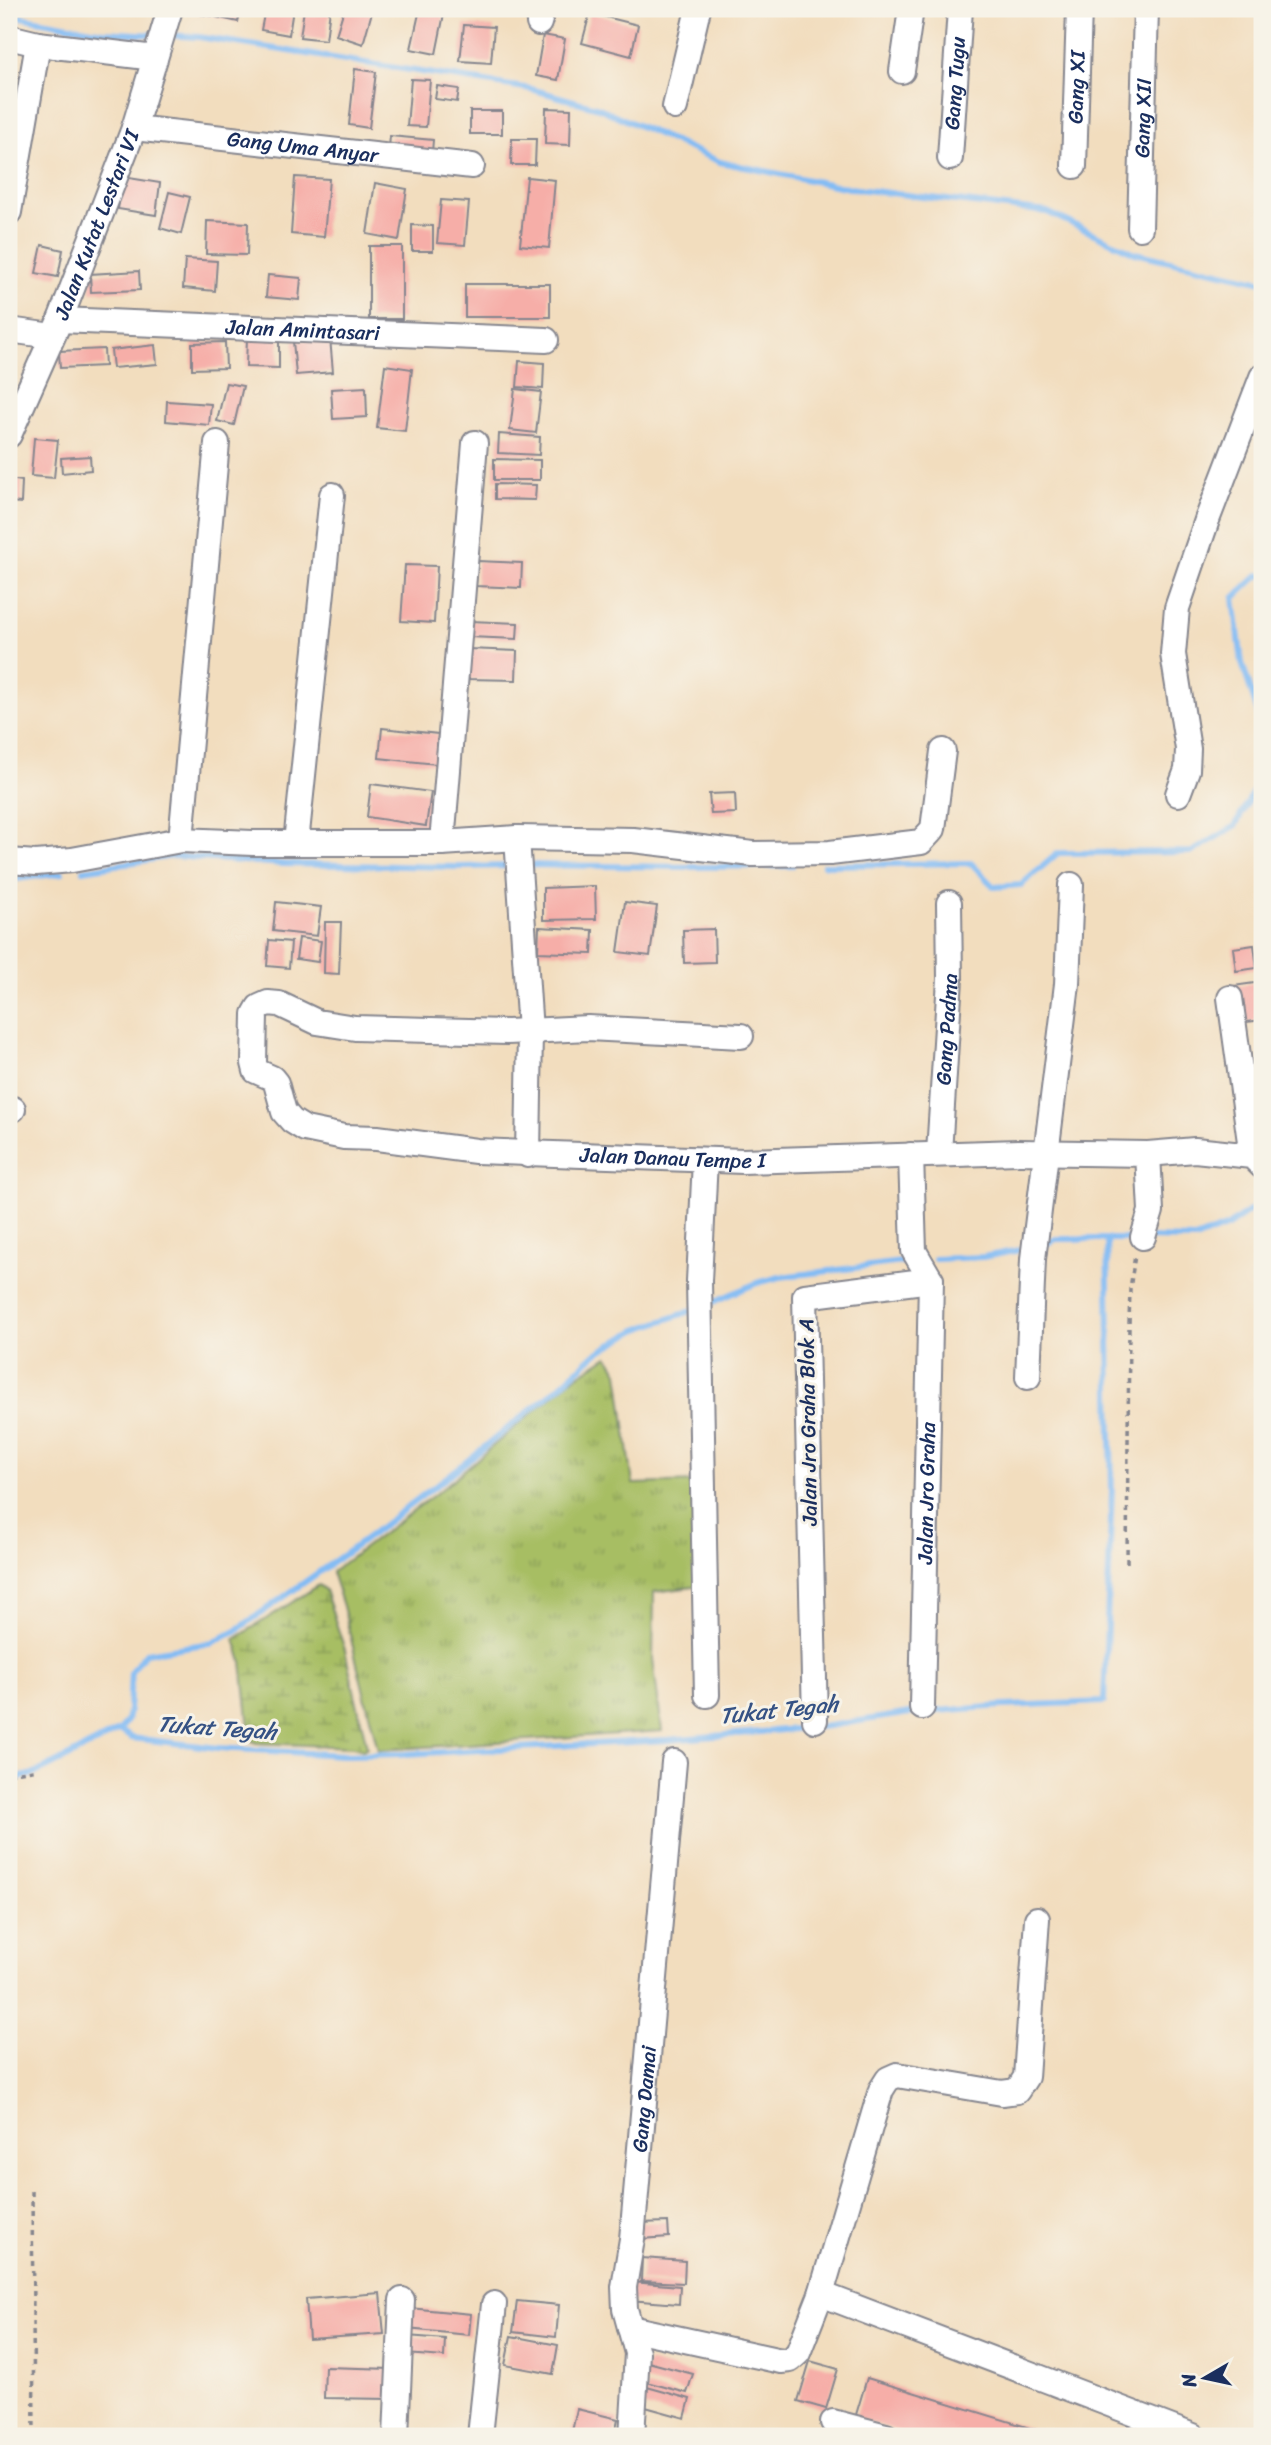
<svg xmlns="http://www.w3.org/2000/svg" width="1271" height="2445" viewBox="0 0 1271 2445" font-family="Sriracha,sans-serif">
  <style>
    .grass { fill: url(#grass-tufts); stroke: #617661; stroke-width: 2 }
    .wetland { fill: url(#wetland-marsh); stroke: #617661; stroke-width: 2 }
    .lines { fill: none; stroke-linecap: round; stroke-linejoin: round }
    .stream { stroke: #83bcf4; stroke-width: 6 }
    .building { fill: #f6aea8 }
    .street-casing { stroke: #86868e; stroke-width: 28 }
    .path { stroke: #86868e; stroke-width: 3.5; stroke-dasharray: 5 5; stroke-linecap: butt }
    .street { stroke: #fff; stroke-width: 24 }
    .labels { text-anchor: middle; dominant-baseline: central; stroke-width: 6; stroke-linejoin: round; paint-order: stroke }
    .street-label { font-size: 21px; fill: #1b2f5e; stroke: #f7f3e8 }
    .water-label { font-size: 23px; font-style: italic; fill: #355284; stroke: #f7f3e8 }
  </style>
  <defs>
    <pattern id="grass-tufts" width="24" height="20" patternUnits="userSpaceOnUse" patternTransform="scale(1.75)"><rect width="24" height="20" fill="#a7be64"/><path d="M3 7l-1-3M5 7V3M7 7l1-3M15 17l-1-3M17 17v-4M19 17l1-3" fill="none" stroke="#879b56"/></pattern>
    <pattern id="wetland-marsh" width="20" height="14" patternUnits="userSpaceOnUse" patternTransform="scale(1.75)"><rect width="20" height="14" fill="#a7be64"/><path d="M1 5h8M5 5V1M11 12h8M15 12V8" fill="none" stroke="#879b56"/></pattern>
  </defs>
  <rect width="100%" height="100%" fill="#f7f3e8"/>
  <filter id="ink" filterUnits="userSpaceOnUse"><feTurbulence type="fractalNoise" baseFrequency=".0143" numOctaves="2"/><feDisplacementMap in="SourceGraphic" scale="14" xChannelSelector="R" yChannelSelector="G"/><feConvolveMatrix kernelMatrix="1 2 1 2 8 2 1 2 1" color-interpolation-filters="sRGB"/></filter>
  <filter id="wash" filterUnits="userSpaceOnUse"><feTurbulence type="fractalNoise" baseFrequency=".00686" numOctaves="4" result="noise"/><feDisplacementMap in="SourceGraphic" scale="28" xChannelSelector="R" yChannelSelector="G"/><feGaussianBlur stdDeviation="1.57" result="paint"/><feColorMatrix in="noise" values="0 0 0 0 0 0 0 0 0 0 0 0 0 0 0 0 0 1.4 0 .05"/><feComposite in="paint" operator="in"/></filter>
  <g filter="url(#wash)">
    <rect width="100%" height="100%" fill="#f2ddbe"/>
    <path class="grass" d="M608 1356 618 1372 633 1484 699 1482 701 1586 654 1592 653 1659 662 1731 378 1750 343 1606 332 1572 443 1488 571 1380Z"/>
    <path class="wetland" d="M319 1585 325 1590 345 1650 367 1747 363 1750 353 1747 256 1743 252 1741 250 1737 242 1662 235 1639Z"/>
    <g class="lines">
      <path class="stream" d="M9 15 103 32 156 35
        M167 35 199 37 531 89 599 108 720 162 849 188 1047 212 1135 253 1262 282
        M1262 576 1258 575 1234 598 1242 663 1262 725
        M523 865 695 867 792 866
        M824 865 971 863 994 887 1021 885 1058 853 1192 852 1235 826 1257 785 1262 745
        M83 870 173 856 283 864 462 867 512 866
        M9 880 62 873
        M1147 1238 1195 1239 1228 1226 1262 1202
        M1041 1246 1056 1239H1136
        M935 1259 983 1257 1030 1248
        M704 1306 757 1283 780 1277 902 1262
        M120 1730 131 1738 219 1748 343 1755 405 1754 668 1740 828 1726 910 1713 1003 1706 1104 1702 1112 1490 1107 1239
        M9 1780 30 1775 44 1769 120 1730 127 1721 129 1711 131 1672 146 1653 211 1643 234 1632 356 1546 447 1477 558 1388 595 1354 636 1330 694 1310"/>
    </g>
    <g id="blocks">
      <path class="building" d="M186 9H215L214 16 185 12Z
        M218 9H241L238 22 216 17Z
        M265 9H293L289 35 261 30Z
        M304 9H330L326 40 300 37Z
        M344 9H363L372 12 363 44 336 35Z
        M420 9H445L436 54 411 49Z
        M469 9H516V15L469 12Z
        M590 13 638 25 631 56 582 43Z
        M464 25 494 27 491 63 460 61Z
        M543 35 565 39 558 80 536 76Z
        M355 69 376 72 369 128 349 125Z
        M411 79 430 80 426 127 407 126Z
        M437 86 459 89 457 102 435 99Z
        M546 108 571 109 570 145 545 144Z
        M470 111H502V134H470Z
        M390 136 433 140 432 152 389 148Z
        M512 139H536L535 165H511Z
        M123 177 160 183 156 215 118 209Z
        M295 177 329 179 324 237 291 234Z
        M527 177 555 180 549 248 520 245Z
        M375 183 407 189 399 240 367 234Z
        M169 192 190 197 181 234 160 228Z
        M441 200 469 202 465 245 437 243Z
        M207 221 248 223 247 255 206 254Z
        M412 225 433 226V251H412Z
        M42 245 63 250 58 277 36 273Z
        M369 246H402V319H369Z
        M185 259 217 261 215 291 183 288Z
        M139 271 140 290 91 292 90 274Z
        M268 275 301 278 299 300 266 297Z
        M465 284H550V317H465Z
        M247 337 279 338V368L246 367Z
        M330 338 333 372 296 375 293 341Z
        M225 342 226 368 192 369V343Z
        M155 345 157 364 113 368 111 350Z
        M104 349 105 366 60 368 59 351Z
        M519 361 544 363 543 389 517 387Z
        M385 365 412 369 405 431 377 428Z
        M226 383 243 386 234 425 217 421Z
        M366 387 367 417 333 419 331 389Z
        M515 389 541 392 536 433 510 430Z
        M167 401 211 404 209 425 166 421Z
        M499 434 540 437 539 455 498 453Z
        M34 438 58 440 54 478 31 476Z
        M90 456 91 470 62 473 61 458Z
        M494 459 540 460V480H494Z
        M9 479 22 481 21 503 9 502Z
        M495 484 536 485 535 500 495 499Z
        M477 561 522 563 521 588 476 586Z
        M405 565 437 566 434 623 401 621Z
        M470 621 518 623 517 639 469 637Z
        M468 649 517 651 516 680 467 679Z
        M382 728 438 734 436 764 379 758Z
        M371 784 431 792 426 826 367 817Z
        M735 793 736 813 711 814 709 794Z
        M595 886 596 919 543 920V888Z
        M276 902 321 907 317 936 273 931Z
        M625 902 657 906 650 956 618 952Z
        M325 922H341L339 974 324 973Z
        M539 927 593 930 592 954 538 952Z
        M714 929 715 962 684 963 683 930Z
        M299 938 321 941 318 962 296 959Z
        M269 940 291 942 289 968 267 966Z
        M1254 945 1257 968 1236 971 1233 948Z
        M1262 982V1020L1239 1023 1233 986Z
        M1262 1062V1108L1249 1110 1246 1064Z
        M668 2222 669 2237 641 2239 639 2223Z
        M642 2258 685 2261 684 2283 641 2281Z
        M631 2282 680 2286 679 2304 629 2300Z
        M380 2293 384 2334 309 2339 306 2299Z
        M517 2301 559 2305 556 2337 513 2332Z
        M409 2308 471 2314 469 2335 407 2329Z
        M407 2336 445 2339 444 2357 406 2354Z
        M511 2336 558 2345 553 2374 505 2365Z
        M810 2361 838 2369 826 2409 798 2401Z
        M648 2362 693 2374 687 2393 643 2381Z
        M325 2367 392 2369 391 2399 324 2398Z
        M867 2378 1056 2436H915L855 2418Z
        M647 2387 690 2399 685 2418 642 2406Z
        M577 2409 618 2419 614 2436H571Z"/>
    </g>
  </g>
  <g filter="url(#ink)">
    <use href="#blocks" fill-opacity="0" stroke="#86868e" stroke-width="2"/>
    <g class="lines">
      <g class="street-casing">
        <g id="street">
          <path d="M539 23 543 9"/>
          <path d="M9 37 38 44 155 58"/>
          <path d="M902 71 911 9"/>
          <path d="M675 107 698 9"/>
          <path id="s1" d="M134 128 472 166"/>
          <path id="s2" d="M950 158 960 9"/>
          <path id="s3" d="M1074 166 1079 9"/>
          <path d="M9 212 38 44"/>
          <path id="s4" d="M1140 228 1146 9"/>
          <path id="s5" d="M60 320 546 340"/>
          <path d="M9 330 52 336"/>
          <path id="s6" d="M9 435 60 320 134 128 170 9"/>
          <path d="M1178 794 1187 770 1188 749 1173 654 1177 608 1207 520 1262 377"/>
          <path d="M517 838 530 1031 528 1155"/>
          <path d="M181 840 217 443"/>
          <path d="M296 843 332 495"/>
          <path d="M442 843 475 443"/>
          <path d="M9 861 36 863 72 860 181 840 253 843H442L517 838 633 840 753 854 830 853 921 842 933 829 943 751"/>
          <path d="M1230 998 1252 1156"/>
          <path id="s7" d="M741 1036 588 1028 507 1032 355 1028 317 1022 279 1004 268 1003 259 1007 255 1014 254 1063 256 1071 272 1078 276 1083 284 1112 292 1121 305 1129 344 1137 377 1138 476 1151 743 1161 1018 1152 1148 1154 1195 1150 1252 1156 1262 1166"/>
          <path d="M9 1109H13"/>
          <path id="s8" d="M939 1153 950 979 949 903"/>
          <path d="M705 1160 699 1281 707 1695"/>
          <path d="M1143 1237 1151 1211 1148 1154"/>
          <path d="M1028 1377 1033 1259 1067 984 1071 885"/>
          <path id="s9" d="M922 1707 931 1280"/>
          <path d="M815 1720 805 1296 931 1280 914 1251 911 1155"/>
          <path d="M821 2294 1193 2436"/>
          <path d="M630 2328 781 2361 790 2360 798 2353 821 2294 881 2090 888 2079 897 2075 1002 2093 1017 2091 1026 2077 1037 1919"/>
          <path d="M833 2422 886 2436"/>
          <path d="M396 2436 402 2300"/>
          <path d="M480 2436 494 2304"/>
          <path id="s10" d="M632 2436 637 2353 625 2309 624 2287 632 2239 674 1762"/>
        </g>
      </g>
      <path class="path" d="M1127 1563 1129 1324 1130 1289 1135 1255
        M9 1774 38 1769
        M32 2191 34 2436"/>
      <use href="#street" class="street"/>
    </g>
  </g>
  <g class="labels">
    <g class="street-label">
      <text stroke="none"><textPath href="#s2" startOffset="75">Gang Tugu</textPath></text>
      <text stroke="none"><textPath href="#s3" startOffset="79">Gang XI</textPath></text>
      <text stroke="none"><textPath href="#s4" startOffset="110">Gang XII</textPath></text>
      <text stroke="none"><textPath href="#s1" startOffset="170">Gang Uma Anyar</textPath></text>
      <text stroke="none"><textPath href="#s6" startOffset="228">Jalan Kutat Lestari VI</textPath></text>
      <text stroke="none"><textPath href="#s5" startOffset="243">Jalan Amintasari</textPath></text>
      <text stroke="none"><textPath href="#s8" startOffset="124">Gang Padma</textPath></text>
      <text stroke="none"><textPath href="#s7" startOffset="1004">Jalan Danau Tempe I</textPath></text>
      <text transform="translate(808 1422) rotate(-91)">Jalan Jro Graha Blok A</text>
      <text stroke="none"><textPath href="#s9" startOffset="214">Jalan Jro Graha</textPath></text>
      <text stroke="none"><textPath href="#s10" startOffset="340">Gang Damai</textPath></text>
    </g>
    <g class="water-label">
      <text transform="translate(779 1710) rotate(-6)">Tukat Tegah</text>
      <text transform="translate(217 1728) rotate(4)">Tukat Tegah</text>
    </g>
  </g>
  <rect width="1271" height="2445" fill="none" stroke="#f7f3e8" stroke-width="35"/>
  <g transform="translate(1205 2378) rotate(261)" stroke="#f7f3e8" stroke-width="5" paint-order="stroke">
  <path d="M0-5L12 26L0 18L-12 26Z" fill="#1b2f5e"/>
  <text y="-10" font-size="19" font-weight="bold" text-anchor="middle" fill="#1b2f5e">N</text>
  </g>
</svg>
